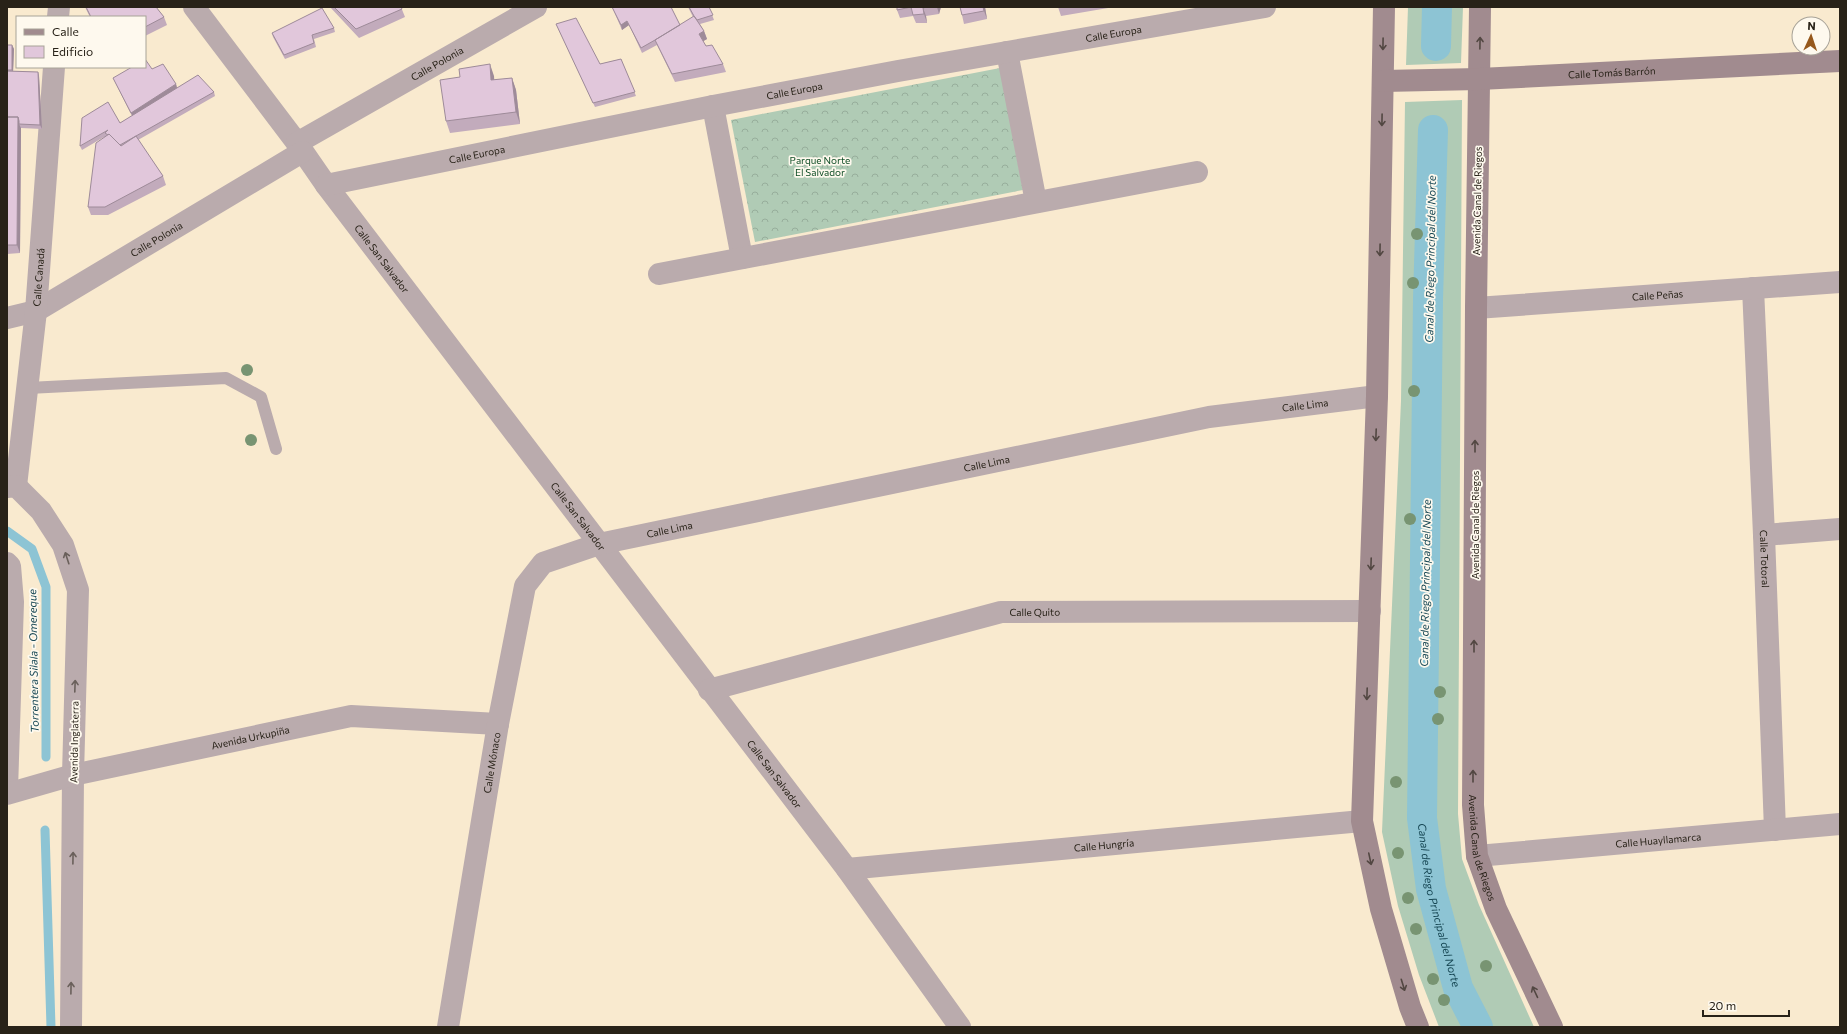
<svg xmlns="http://www.w3.org/2000/svg" width="1847" height="1034" viewBox="0 0 1847 1034" font-family="Commissioner,sans-serif">
  <style>
    .grass { fill: #b0cbb5 }
    .forest { fill: url(#forest-crowns) }
    .lines { fill: none; stroke-linecap: round; stroke-linejoin: round }
    .stream { stroke: #8dc4d4; stroke-width: 9 }
    .canal { stroke: #8dc4d4; stroke-width: 30 }
    .lane { stroke: #baabad; stroke-width: 12 }
    .street { stroke: #baabad; stroke-width: 22 }
    .secondary { stroke: #a18b8f; stroke-width: 22 }
    .tree { fill: #789472 }
    .wall { fill: #c2abbc }
    .shaded-wall { fill: #9e8b99 }
    .building { fill: #e1c7db; stroke: #9e8b99 }
    .oneway { stroke: #524742 }
    .oneway2 { stroke: #6a605b }
    .labels { text-anchor: middle; dominant-baseline: central; stroke-width: 3.5; stroke-linejoin: round; paint-order: stroke }
    .street-label { font-size: 10px; fill: #282218; stroke: #fef9ee }
    .park-label { font-size: 10px; fill: #0e4d25; stroke: #fef9ee }
    .water-label { font-size: 11px; font-style: italic; fill: #174754; stroke: #fef9ee }
  </style>
  <defs>
    <pattern id="forest-crowns" width="20" height="18" patternUnits="userSpaceOnUse"><rect width="20" height="18" fill="#b0cbb5"/><path d="M2 6a3 3 0 1 1 6 0M12 15a3 3 0 1 1 6 0" fill="none" stroke="#97ae9b"/></pattern>
  </defs>
  <rect width="100%" height="100%" fill="#f9eacf"/>
  <path class="grass" d="M1408 7H1463L1461 63 1406 65Z
    M1462 100 1458 814 1462 859 1479 905 1534 1027H1439L1419 975 1398 906 1382 832 1401 401 1405 102Z"/>
  <path class="forest" d="M1000 68 1023 190 755 242 731 120Z"/>
  <g class="lines">
    <path class="stream" d="M7 531 32 549 46 587V757
      M45 830 51 1027"/>
    <g class="canal">
      <path d="M1436 46 1437 7"/>
      <path id="s1" d="M1433 130 1428 299 1422 818 1431 889 1458 988 1478 1027"/>
    </g>
    <path class="lane" d="M28 388 226 378 261 397 276 449"/>
    <g class="street">
      <path id="s2" d="M194 7 297 143 326 185 847 869 960 1027"/>
      <path d="M58 17 59 7"/>
      <path d="M1007 52 1036 202"/>
      <path d="M713 106 742 258"/>
      <path id="s3" d="M297 143 536 7"/>
      <path id="s4" d="M326 185 713 106 898 71 1265 7"/>
      <path d="M659 274 1197 172"/>
      <path id="s5" d="M1753 288 1764 535 1775 830"/>
      <path id="s6" d="M1476 308 1840 282"/>
      <path id="s7" d="M7 318 36 311 302 152"/>
      <path id="s8" d="M16 486 36 311 54 67"/>
      <path d="M7 487 16 486 41 511 63 545 78 590 73 775 71 1027"/>
      <path d="M1764 535 1840 529"/>
      <path d="M7 563 10 566 13 602 7 790"/>
      <path id="s9" d="M709 690 1001 612 1370 611"/>
      <path id="s10" d="M7 794 73 775 351 716 498 724"/>
      <path id="s11" d="M1477 856 1840 824"/>
      <path id="s12" d="M847 869 1362 821"/>
      <path id="s13" d="M448 1027 498 724 525 586 543 563 599 544 1209 417 1377 396"/>
    </g>
    <g class="secondary">
      <path d="M1384 7 1377 396 1362 821 1381 909 1410 1007 1418 1027"/>
      <path id="s14" d="M1480 7 1476 308 1473 805 1477 856 1496 909 1552 1027"/>
      <path id="s15" d="M1383 81 1479 79 1840 61"/>
    </g>
  </g>
  <g class="tree">
    <circle cx="1417" cy="234" r="6"/>
    <circle cx="1413" cy="283" r="6"/>
    <circle cx="247" cy="370" r="6"/>
    <circle cx="1414" cy="391" r="6"/>
    <circle cx="251" cy="440" r="6"/>
    <circle cx="1410" cy="519" r="6"/>
    <circle cx="1440" cy="692" r="6"/>
    <circle cx="1438" cy="719" r="6"/>
    <circle cx="1396" cy="782" r="6"/>
    <circle cx="1398" cy="853" r="6"/>
    <circle cx="1408" cy="898" r="6"/>
    <circle cx="1416" cy="929" r="6"/>
    <circle cx="1486" cy="966" r="6"/>
    <circle cx="1433" cy="979" r="6"/>
    <circle cx="1444" cy="1000" r="6"/>
  </g>
  <path class="wall" d="M85 7H156L164 17 167 25 145 36V17H90Z
    M330 7H401L405 17 359 38Z
    M612 7H671L680 25 693 17 688 7H709L714 20 700 24 704 31 707 39 703 41 706 46 723 64 726 72 675 82 657 45 642 53 629 25 622 30Z
    M897 7H941L939 14 926 16 927 23H916L913 16 900 18 897 10Z
    M960 7H985L987 19 964 24 962 15Z
    M1058 7H1114L1061 16Z
    M556 24 600 64 621 59 636 96 595 107Z
    M334 28 335 32 314 39 316 47 285 59 273 37 272 33Z
    M7 45H12L14 49 13 71 38 72 39 76 42 129 21 128 20 253 7 254Z
    M152 69 176 84 177 88 214 92 215 96 138 140 163 176 166 185 108 215H91L88 207 104 137 82 150 80 146 132 116 113 78Z
    M494 76V80L512 78 516 90 520 124 450 133 446 121Z"/>
  <path class="shaded-wall" d="M937 7H941L939 14Z
    M983 7H985L987 19 984 11Z
    M923 8 926 16 927 23 924 14Z
    M627 21 629 25 622 30 621 25Z
    M704 31 707 39 702 42 699 34Z
    M12 45 14 49 13 74 12 70Z
    M490 64 494 76 495 92 491 80Z
    M38 72 39 76 42 129 40 125Z
    M512 78 516 90 520 124 516 112Z
    M176 84 177 88 133 117 131 113Z
    M18 117 20 124H19L21 128 20 253 17 245Z"/>
  <path class="building" d="M86 7H156L164 17 145 27V17H91Z
    M334 7H401L402 9 356 29Z
    M612 7H671L680 25 655 40 641 48 627 21 621 25Z
    M689 7H709L713 15 697 20 694 16Z
    M897 7H927L923 8 924 14 913 15 911 7 897 10Z
    M960 7H983L984 11 962 15Z
    M322 8 334 28 312 35 314 43 284 55 272 33Z
    M694 16 704 31 699 34 706 46 712 45 723 64 672 74 655 40Z
    M576 18 600 64 621 59 635 92 593 103 556 24Z
    M7 45H12V70H7Z
    M145 59 152 69 163 64 176 84 131 113 113 78 132 67H145Z
    M490 64 491 80 512 78 516 112 446 121 440 80 460 77 459 69Z
    M7 71 38 72 40 125 19 124V121L18 117H7Z
    M198 75 214 92 120 145 109 134 108 135 105 133 108 130 80 146 82 118 108 102 120 123Z
    M7 117H18L17 245H7Z
    M109 134 121 146 136 136 163 176 105 207H88L96 143Z"/>
  <defs><path id="oneway-shaft" d="M-6 0H5M1.5-3L5.5 0L1.5 3" fill="none" stroke-width="1.6" stroke-linecap="round" stroke-linejoin="round"/></defs>
  <g class="oneway">
    <use href="#oneway-shaft" transform="translate(1480 43) rotate(-89)"/>
    <use href="#oneway-shaft" transform="translate(1383 44) rotate(91)"/>
    <use href="#oneway-shaft" transform="translate(1382 120) rotate(91)"/>
    <use href="#oneway-shaft" transform="translate(1380 250) rotate(91)"/>
    <use href="#oneway-shaft" transform="translate(1376 435) rotate(92)"/>
    <use href="#oneway-shaft" transform="translate(1475 446) rotate(-90)"/>
    <use href="#oneway-shaft" transform="translate(1371 564) rotate(92)"/>
    <use href="#oneway-shaft" transform="translate(1474 646) rotate(-90)"/>
    <use href="#oneway-shaft" transform="translate(1367 694) rotate(92)"/>
    <use href="#oneway-shaft" transform="translate(1473 776) rotate(-90)"/>
    <use href="#oneway-shaft" transform="translate(1370 859) rotate(78)"/>
    <use href="#oneway-shaft" transform="translate(1403 985) rotate(73)"/>
    <use href="#oneway-shaft" transform="translate(1535 992) rotate(-115)"/>
  </g>
  <g class="oneway2">
    <use href="#oneway-shaft" transform="translate(67 558) rotate(-108)"/>
    <use href="#oneway-shaft" transform="translate(75 686) rotate(-88)"/>
    <use href="#oneway-shaft" transform="translate(73 858) rotate(-89)"/>
    <use href="#oneway-shaft" transform="translate(71 988) rotate(-89)"/>
  </g>
  <g class="labels">
    <g class="street-label">
      <text stroke="none"><textPath href="#s4" startOffset="802">Calle Europa</textPath></text>
      <text stroke="none"><textPath href="#s3" startOffset="161">Calle Polonia</textPath></text>
      <text stroke="none"><textPath href="#s15" startOffset="229">Calle Tomás Barrón</textPath></text>
      <text stroke="none"><textPath href="#s4" startOffset="478">Calle Europa</textPath></text>
      <text stroke="none"><textPath href="#s4" startOffset="154">Calle Europa</textPath></text>
      <text transform="translate(1477 201) rotate(-89)">Avenida Canal de Riegos</text>
      <text stroke="none"><textPath href="#s7" startOffset="170">Calle Polonia</textPath></text>
      <text stroke="none"><textPath href="#s2" startOffset="314">Calle San Salvador</textPath></text>
      <text stroke="none"><textPath href="#s8" startOffset="210">Calle Canadá</textPath></text>
      <text stroke="none"><textPath href="#s6" startOffset="182">Calle Peñas</textPath></text>
      <text stroke="none"><textPath href="#s13" startOffset="1256">Calle Lima</textPath></text>
      <text stroke="none"><textPath href="#s13" startOffset="932">Calle Lima</textPath></text>
      <text stroke="none"><textPath href="#s2" startOffset="638">Calle San Salvador</textPath></text>
      <text transform="translate(1475 525) rotate(-90)">Avenida Canal de Riegos</text>
      <text stroke="none"><textPath href="#s13" startOffset="608">Calle Lima</textPath></text>
      <text stroke="none"><textPath href="#s5" startOffset="271">Calle Totoral</textPath></text>
      <text stroke="none"><textPath href="#s9" startOffset="336">Calle Quito</textPath></text>
      <text stroke="none"><textPath href="#s10" startOffset="250">Avenida Urkupiña</textPath></text>
      <text transform="translate(74 742) rotate(-89)">Avenida Inglaterra</text>
      <text stroke="none"><textPath href="#s13" startOffset="268">Calle Mónaco</textPath></text>
      <text stroke="none"><textPath href="#s2" startOffset="962">Calle San Salvador</textPath></text>
      <text stroke="none"><textPath href="#s11" startOffset="182">Calle Huayllamarca</textPath></text>
      <text stroke="none"><textPath href="#s12" startOffset="258">Calle Hungría</textPath></text>
      <text stroke="none"><textPath href="#s14" startOffset="842">Avenida Canal de Riegos</textPath></text>
    </g>
    <g class="park-label">
      <text x="820" y="160">Parque Norte<tspan x="820" dy="12">El Salvador</tspan></text>
    </g>
    <g class="water-label">
      <text transform="translate(1430 259) rotate(-89)">Canal de Riego Principal del Norte</text>
      <text transform="translate(1425 583) rotate(-89)">Canal de Riego Principal del Norte</text>
      <text transform="translate(33 661) rotate(-91)">Torrentera Silala - Omereque</text>
      <text stroke="none"><textPath href="#s1" startOffset="777">Canal de Riego Principal del Norte</textPath></text>
    </g>
  </g>
  <rect width="1847" height="1034" fill="none" stroke="#282218" stroke-width="16"/>
  <rect x="16" y="16" width="130" height="52" fill="#fef9ee" stroke="#a8a398"/>
  <rect x="24" y="29" width="20" height="6" fill="#a18b8f" stroke="#a8a398"/>
  <text x="52" y="36" font-size="12" fill="#282218">Calle</text>
  <rect x="24" y="46" width="20" height="12" fill="#e1c7db" stroke="#a8a398"/>
  <text x="52" y="56" font-size="12" fill="#282218">Edificio</text>
  <g transform="translate(1811 36) rotate(3)"><circle r="19" fill="#fef9ee" stroke="#a8a398"/>
  <path d="M0-3L7 15L0 10L-7 15Z" fill="#96581c"/>
  <text y="-6" font-size="11" font-weight="bold" text-anchor="middle" fill="#282218">N</text>
  </g>
  <path d="M1703 1010v6h86v-6" fill="none" stroke="#282218" stroke-width="2"/>
  <text x="1709" y="1010" font-size="12" fill="#282218" stroke="#fef9ee" stroke-width="3" paint-order="stroke">20 m</text>
</svg>
